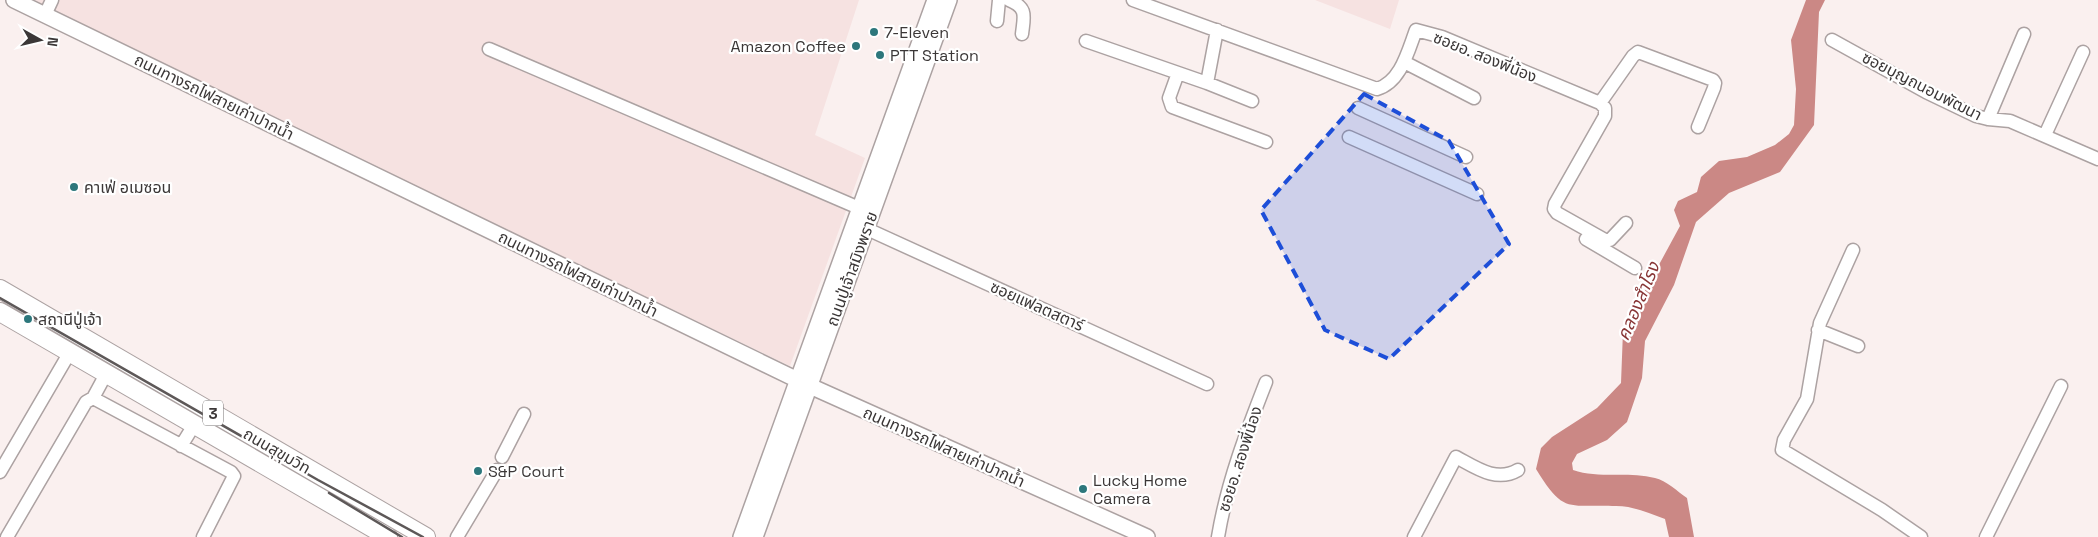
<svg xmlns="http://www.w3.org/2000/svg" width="2098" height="537" viewBox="0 0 2098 537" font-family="'Space Grotesk','Noto Sans Thai',sans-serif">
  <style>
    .built { fill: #f6e2e1 }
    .water { fill: #cb8885 }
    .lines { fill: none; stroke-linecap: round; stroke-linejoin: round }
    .minor-casing { stroke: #aca2a2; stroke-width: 15 }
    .major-casing { stroke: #aca2a2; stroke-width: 18 }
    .highway-casing { stroke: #aca2a2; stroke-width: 20 }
    .minor { stroke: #fff; stroke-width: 12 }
    .major { stroke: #fff; stroke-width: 15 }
    .highway { stroke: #fff; stroke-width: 18 }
    .rail { stroke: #5d5858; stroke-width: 2.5 }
    .marked { fill: #1d4ed8; fill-opacity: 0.2; stroke: #1d4ed8; stroke-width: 4; stroke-dasharray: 10 6; stroke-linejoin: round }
    .poi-dot { fill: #2d777c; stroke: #fff; stroke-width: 2 }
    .labels { text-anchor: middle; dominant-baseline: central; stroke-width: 4.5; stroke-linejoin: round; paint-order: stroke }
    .shield { fill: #fff; stroke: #767373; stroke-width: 1 }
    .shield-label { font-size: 15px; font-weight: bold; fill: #3b3737 }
    .poi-label { font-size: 16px; fill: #3b3737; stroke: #fff; text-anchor: start }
    .street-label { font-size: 16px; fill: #3b3737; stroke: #fff }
    .water-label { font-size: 18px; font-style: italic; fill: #883636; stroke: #fff }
  </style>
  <rect width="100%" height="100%" fill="#faf0ef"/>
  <path class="built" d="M23 0H859L815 135 865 158 790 366Z
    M1315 0H1399L1390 29Z"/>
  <path class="water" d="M1806 0H1825L1819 12 1814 125 1780 172 1729 193 1696 222 1674 285 1645 341 1642 378 1627 422 1607 440 1577 454 1572 463 1573 470C1599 479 1628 471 1655 478 1666 480 1678 492 1687 498L1694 537H1669L1665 519C1649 513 1633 506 1616 506 1568 504 1564 515 1536 469L1541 448 1552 437 1597 408 1621 383 1623 331 1680 226 1674 210 1678 201 1697 192 1701 177 1719 161 1747 157 1775 145 1789 134 1794 125 1796 89 1791 40Z"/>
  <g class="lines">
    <g class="minor-casing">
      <path id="minor" d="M1009 0C1028 8 1024 16 1022 34
        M1133 0 1377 89C1401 82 1408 51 1416 30L1442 37 1600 103 1633 56 1638 52 1713 80 1715 83 1714 88 1698 127
        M45 15 52 0
        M997 21 999 0
        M1217 30 1207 83 1252 101
        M1832 40 1926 92 1976 116 1988 119 2010 121 2098 159
        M1086 41 1207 83
        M489 49 859 208
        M1404 62 1474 98
        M1178 73 1169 98 1172 107 1266 142
        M1600 103 1605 108V116L1555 204 1554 209 1557 213 1605 240H1610L1626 223
        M1358 108 1466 157
        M1988 119 2024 34
        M2045 135 2083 52
        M1349 137 1477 194
        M867 229 1207 384
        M1586 239 1635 268
        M1853 250 1820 323 1807 399 1784 440 1782 450 1882 510 1921 537
        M1818 330 1858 346
        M93 398 231 472 234 476 203 537
        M181 446 194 425
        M502 457 524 414
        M0 472 70 352
        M7 537 86 402 93 398 106 374
        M457 537 497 470
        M1218 537C1227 483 1246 433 1266 382
        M1414 537 1456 457C1475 467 1496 483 1518 470
        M1986 537 2061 386"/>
    </g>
    <g class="major-casing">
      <path id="major" d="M14 0 810 386 1147 537
        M741 537 935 0
        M755 537 949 0"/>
    </g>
    <g class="highway-casing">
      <path id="highway" d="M0 289 426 537
        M0 312 388 537"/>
    </g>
    <use href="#minor" class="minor"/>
    <use href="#major" class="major"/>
    <use href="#highway" class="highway"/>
    <path class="rail" d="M0 298 318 480 423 537
      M329 493 402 537"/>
  </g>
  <path class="marked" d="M1364 94 1449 141 1509 244 1389 359 1325 330 1261 210Z"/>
  <g class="poi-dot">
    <circle cx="874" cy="32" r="5"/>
    <circle cx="856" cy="46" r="5"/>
    <circle cx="880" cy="55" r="5"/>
    <circle cx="74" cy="187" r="5"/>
    <circle cx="28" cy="319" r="5"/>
    <circle cx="478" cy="471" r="5"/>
    <circle cx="1083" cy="489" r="5"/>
  </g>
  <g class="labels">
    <rect class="shield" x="203" y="400.5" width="20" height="25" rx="4"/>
    <g class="shield-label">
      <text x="213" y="413">3</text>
    </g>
    <g class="poi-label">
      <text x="884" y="32">7-Eleven</text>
      <text x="846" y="46" text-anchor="end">Amazon Coffee</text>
      <text x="890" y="55">PTT Station</text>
      <text x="84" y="187">คาเฟ่ อเมซอน</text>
      <text x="38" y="319">สถานีปู่เจ้า</text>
      <text x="488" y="471">S&amp;P Court</text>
      <text x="1093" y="480">Lucky Home<tspan x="1093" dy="18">Camera</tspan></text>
    </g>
    <g class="street-label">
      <text transform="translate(1485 57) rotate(22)">ซอยอ. สองพี่น้อง</text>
      <text transform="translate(1922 86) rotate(27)">ซอยบุญถนอมพัฒนา</text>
      <text transform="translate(214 97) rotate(26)">ถนนทางรถไฟสายเก่าปากน้ำ</text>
      <text transform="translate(852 269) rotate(-70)">ถนนปู่เจ้าสมิงพราย</text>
      <text transform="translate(578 274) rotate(26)">ถนนทางรถไฟสายเก่าปากน้ำ</text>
      <text transform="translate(1037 306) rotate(24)">ซอยแฟลตสตาร์</text>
      <text transform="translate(944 447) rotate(24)">ถนนทางรถไฟสายเก่าปากน้ำ</text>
      <text transform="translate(277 451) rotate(30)">ถนนสุขุมวิท</text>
      <text transform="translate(1240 459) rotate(-72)">ซอยอ. สองพี่น้อง</text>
    </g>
    <g class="water-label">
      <text transform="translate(1638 301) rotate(-67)">คลองสำโรง</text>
    </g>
  </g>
  <g transform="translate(40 40) rotate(98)" stroke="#ffffff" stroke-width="4" paint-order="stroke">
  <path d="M0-4L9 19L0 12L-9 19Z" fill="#3b3737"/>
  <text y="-8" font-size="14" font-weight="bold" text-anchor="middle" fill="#3b3737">N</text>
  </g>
</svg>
